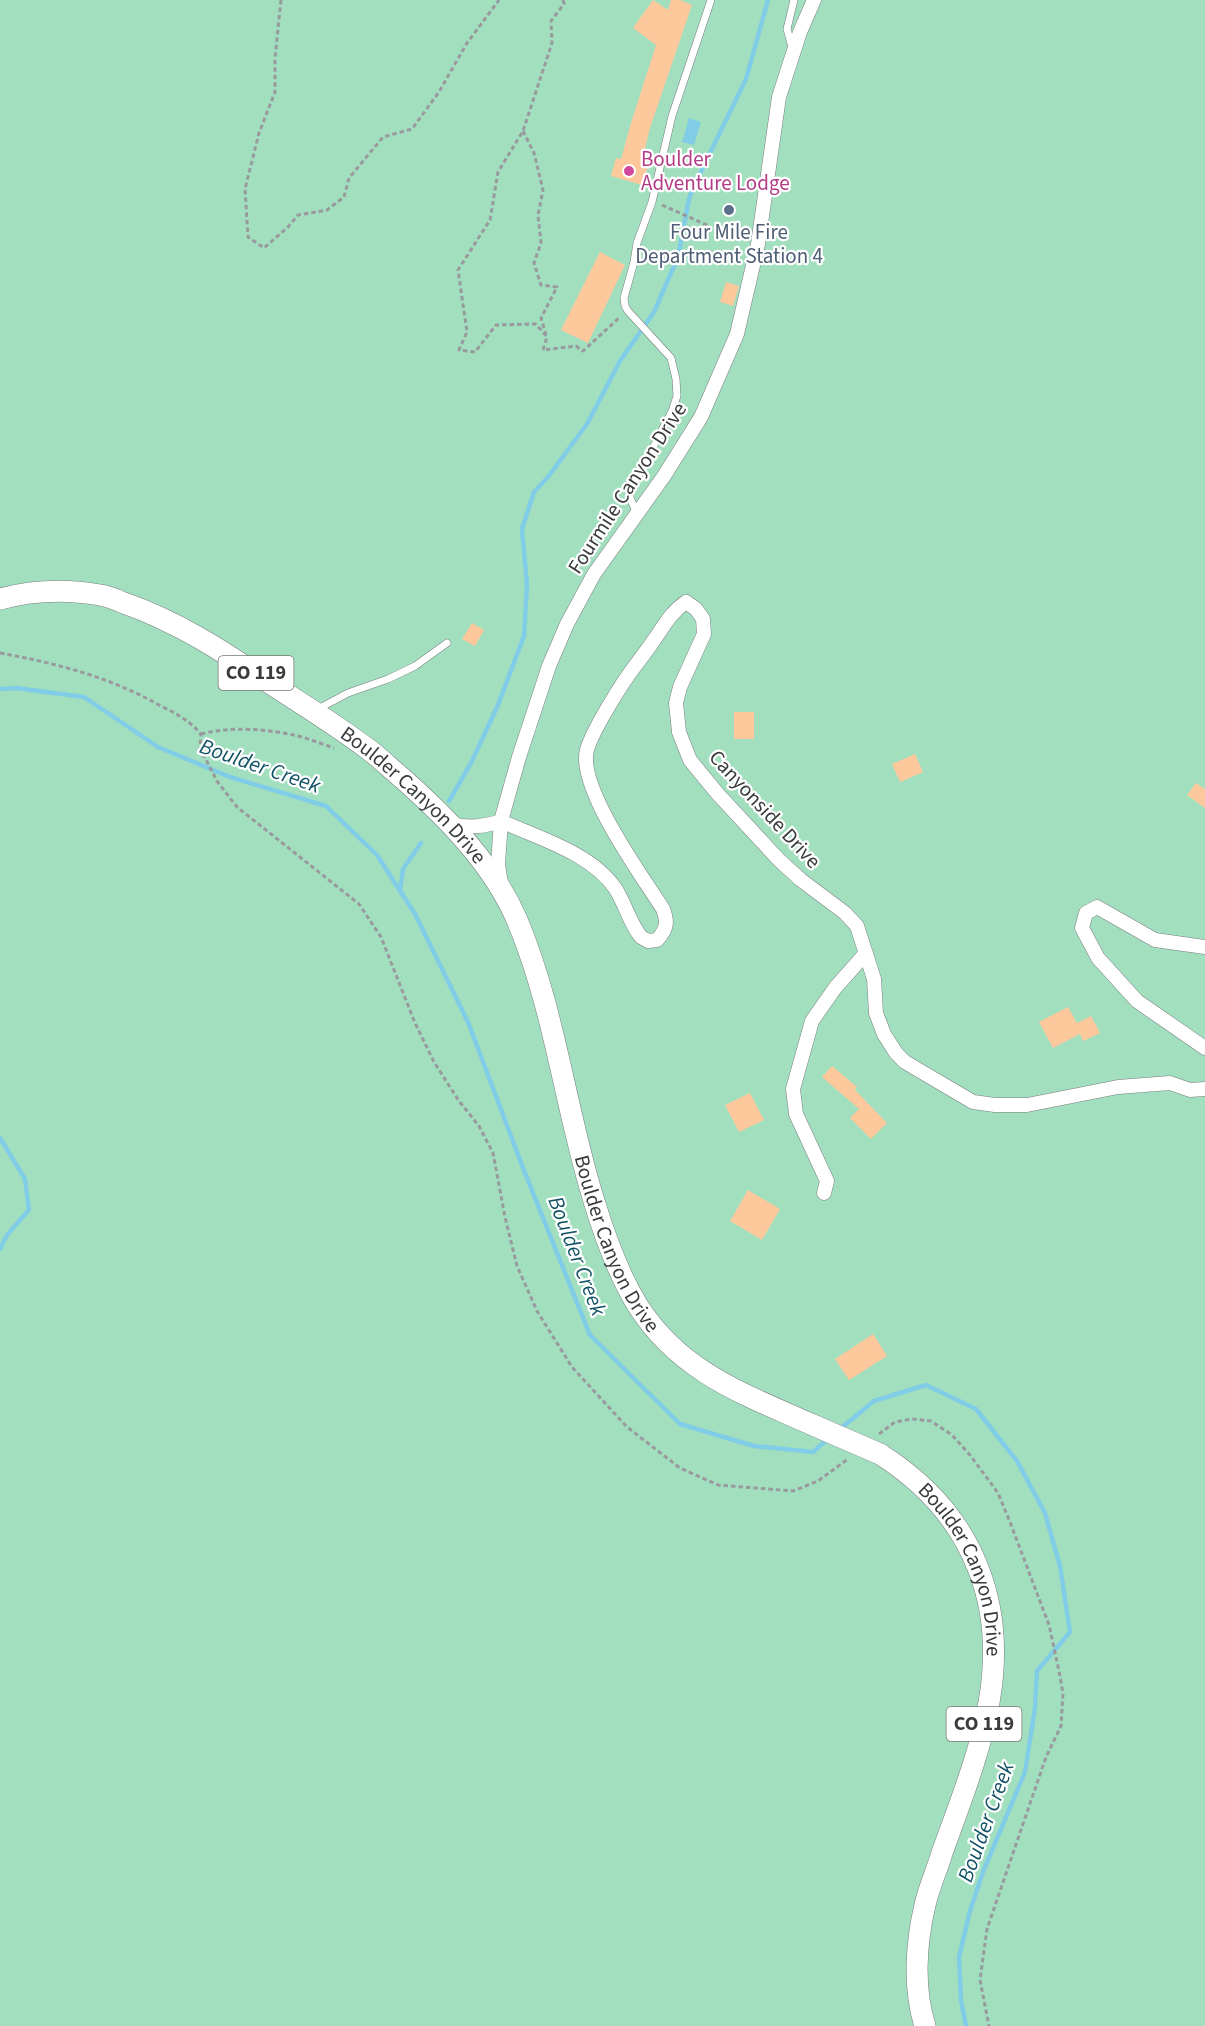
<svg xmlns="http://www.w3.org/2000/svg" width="1205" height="2026" viewBox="0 0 1205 2026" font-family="'Source Sans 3',sans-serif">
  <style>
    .green { fill: #a2dfbf }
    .water { fill: #81cce7 }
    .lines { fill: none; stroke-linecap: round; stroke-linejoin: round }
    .stream { stroke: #81cce7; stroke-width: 4.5 }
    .building { fill: #fdc89b }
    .service-casing { stroke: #7a7d82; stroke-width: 8 }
    .minor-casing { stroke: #7a7d82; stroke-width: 15 }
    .primary-casing { stroke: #7a7d82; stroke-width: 22 }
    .path { stroke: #999a9d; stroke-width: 3; stroke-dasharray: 4.5 3; stroke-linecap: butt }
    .service { stroke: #fff; stroke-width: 7 }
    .minor { stroke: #fff; stroke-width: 14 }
    .primary { stroke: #fff; stroke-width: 21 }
    .primary-bridge-casing { stroke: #7a7d82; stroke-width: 22; stroke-linecap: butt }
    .primary-bridge { stroke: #fff; stroke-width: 21 }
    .hotel-dot { fill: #d1479c; stroke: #fff; stroke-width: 2 }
    .service-dot { fill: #5c6f8a; stroke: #fff; stroke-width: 2 }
    .labels { text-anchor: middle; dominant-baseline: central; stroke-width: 4.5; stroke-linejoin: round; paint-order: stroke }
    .shield { fill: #fff; stroke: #757677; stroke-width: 1.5 }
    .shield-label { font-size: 20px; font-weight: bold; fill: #3a3b3d }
    .hotel-label { font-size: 21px; fill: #b23c85; stroke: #fff; text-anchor: start }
    .service-label { font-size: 21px; fill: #4e5e75; stroke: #fff }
    .street-label { font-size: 21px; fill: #3a3b3d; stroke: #fff }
    .water-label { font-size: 22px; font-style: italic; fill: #125265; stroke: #fff }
  </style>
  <rect width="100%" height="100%" fill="#f9fbff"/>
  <path class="green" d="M0 0H1205V2026H0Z"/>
  <path class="water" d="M689 118 701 122 694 145 682 142Z"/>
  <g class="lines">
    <path class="stream" d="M0 689 16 688 84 697 158 747 230 777 326 806 377 855 415 914 468 1022 523 1168 590 1335 680 1424 754 1446 813 1452 829 1438
      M449 801 471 763 498 705 524 636 527 585 522 529 534 492 548 477 587 424 620 361 654 312 678 257 689 199 693 188 746 79 768 0
      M400 891 403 869 421 843
      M0 1138 25 1179 29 1210 7 1235 0 1249
      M840 1429 874 1401 926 1385 976 1409 1017 1461 1045 1513 1060 1566 1070 1632 1037 1671 1035 1708 1025 1772 983 1872 970 1911 959 1957 961 2000 966 2026"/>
  </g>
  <path class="building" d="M653 0 668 10 671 0H680L692 5 650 128 641 165 648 167 642 185 611 176 616 158 621 159 631 123 656 45 633 28Z
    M600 252 625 265 588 343 561 330Z
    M726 282 739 286 733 306 720 302Z
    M472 623 484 630 475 646 462 639Z
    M734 712H754V739H734Z
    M915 754 923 772 900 782 892 764Z
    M1196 783 1205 789V808L1187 795Z
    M1068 1007 1077 1023 1091 1016 1100 1033 1083 1041 1080 1034 1053 1048 1039 1022Z
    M832 1066 857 1087 855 1090 887 1123 871 1139 850 1118 859 1109 822 1077Z
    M750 1093 764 1120 739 1132 725 1105Z
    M748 1190 780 1209 762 1240 730 1221Z
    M873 1334 887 1356 849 1380 835 1359Z"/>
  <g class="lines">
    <g class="service-casing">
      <path id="service" d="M792 47 787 29 794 0
        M637 513 630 498V492L672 411 677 396 676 379 671 358 628 311 625 306 624 298 634 262 637 243 652 202 672 116 711 0
        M318 709 348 693 388 679 415 666 447 643"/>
    </g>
    <g class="minor-casing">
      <path id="minor" d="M451 824C469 828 483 827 501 821 538 838 591 853 615 888 625 903 629 922 641 937L648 941 657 940C667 929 668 922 663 909 642 876 577 787 587 750 592 731 622 683 635 666 641 658 648 649 654 640 664 626 671 612 686 602L696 609 703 619 704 634 680 687 676 703 679 732 690 760 717 793 779 860 801 880 845 913 857 926 874 979 876 1013 884 1034 896 1053 905 1062 973 1102 995 1105H1027L1118 1087 1170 1083 1190 1090 1205 1089
        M501 884 498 864 501 821 519 757 549 666 567 624 594 574 664 476 701 417 737 334 758 244 779 97 800 32 814 0
        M1205 947 1155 940 1097 907 1086 913 1082 928 1098 958 1137 1001 1205 1048
        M824 1193 827 1181 796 1114 793 1089 812 1021 835 988 866 953"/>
    </g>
    <g class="primary-casing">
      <g id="primary">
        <path id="s1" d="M0 599C33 590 67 589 100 595 108 596 117 600 124 603 176 621 223 651 268 682 302 704 336 725 368 749 380 758 391 769 402 778 447 818 493 864 517 920 555 1010 565 1108 594 1201 605 1237 618 1274 638 1306 681 1373 744 1394 813 1425"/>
        <path id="s2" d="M880 1454C924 1482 959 1519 978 1568 1017 1666 975 1761 942 1853 937 1870 929 1887 925 1905 916 1943 913 1988 925 2026"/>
      </g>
    </g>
    <path class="path" d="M281 0 275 58V92L259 133 245 189 248 237 264 248 288 227 298 215 327 210 344 197 349 178 383 137 412 129 439 92 467 43 499 0
      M563 0 564 4 551 21 552 43 523 131 498 172 490 220 458 270 467 332 459 350 475 352 496 325 536 324 547 337 543 350 576 346 583 351 620 317
      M523 131 534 153 543 190 538 215 541 243 534 263 541 285 557 287 541 318 546 335
      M662 205 709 226
      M0 653C55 663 110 677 159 705 175 713 189 720 201 734L200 748 217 781 237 807 359 904 381 937 415 1023 434 1062 459 1101 479 1126 493 1153 505 1217 517 1266 537 1311 572 1367 627 1427 680 1468 718 1485 793 1491 818 1481 848 1459
      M201 734C231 726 267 729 298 736 310 739 322 744 334 748
      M879 1434 895 1422 912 1419 931 1421 952 1435 970 1455 998 1493 1010 1522 1049 1625 1059 1671 1063 1693 1061 1726 1046 1757 987 1929 980 1980 989 2026"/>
    <use href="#service" class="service"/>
    <use href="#minor" class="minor"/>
    <use href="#primary" class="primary"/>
    <g class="primary-bridge-casing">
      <path id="primary-bridge" d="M813 1425 880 1454"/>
    </g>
    <use href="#primary-bridge" class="primary-bridge"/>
  </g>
  <circle class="hotel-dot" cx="629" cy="171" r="6"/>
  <circle class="service-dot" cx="729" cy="210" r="6"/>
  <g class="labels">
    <g class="shield">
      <rect x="218.5" y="656" width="75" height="34" rx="4.5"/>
      <rect x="946.5" y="1707" width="75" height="34" rx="4.5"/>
    </g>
    <g class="shield-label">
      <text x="256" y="673">CO 119</text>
      <text x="984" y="1724">CO 119</text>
    </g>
    <g class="hotel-label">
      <text x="641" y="159">Boulder<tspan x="641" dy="24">Adventure Lodge</tspan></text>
    </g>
    <g class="service-label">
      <text x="729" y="232">Four Mile Fire<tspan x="729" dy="24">Department Station 4</tspan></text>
    </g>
    <g class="street-label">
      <text transform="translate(627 488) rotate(-57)">Fourmile Canyon Drive</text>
      <text stroke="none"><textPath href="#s1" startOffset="476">Boulder Canyon Drive</textPath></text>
      <text transform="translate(765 809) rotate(47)">Canyonside Drive</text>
      <text stroke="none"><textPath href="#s1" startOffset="980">Boulder Canyon Drive</textPath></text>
      <text stroke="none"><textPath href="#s2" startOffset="148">Boulder Canyon Drive</textPath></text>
    </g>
    <g class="water-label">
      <text transform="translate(260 766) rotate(19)">Boulder Creek</text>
      <text transform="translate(577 1256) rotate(69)">Boulder Creek</text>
      <text transform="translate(986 1822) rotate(-70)">Boulder Creek</text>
    </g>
  </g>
</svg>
